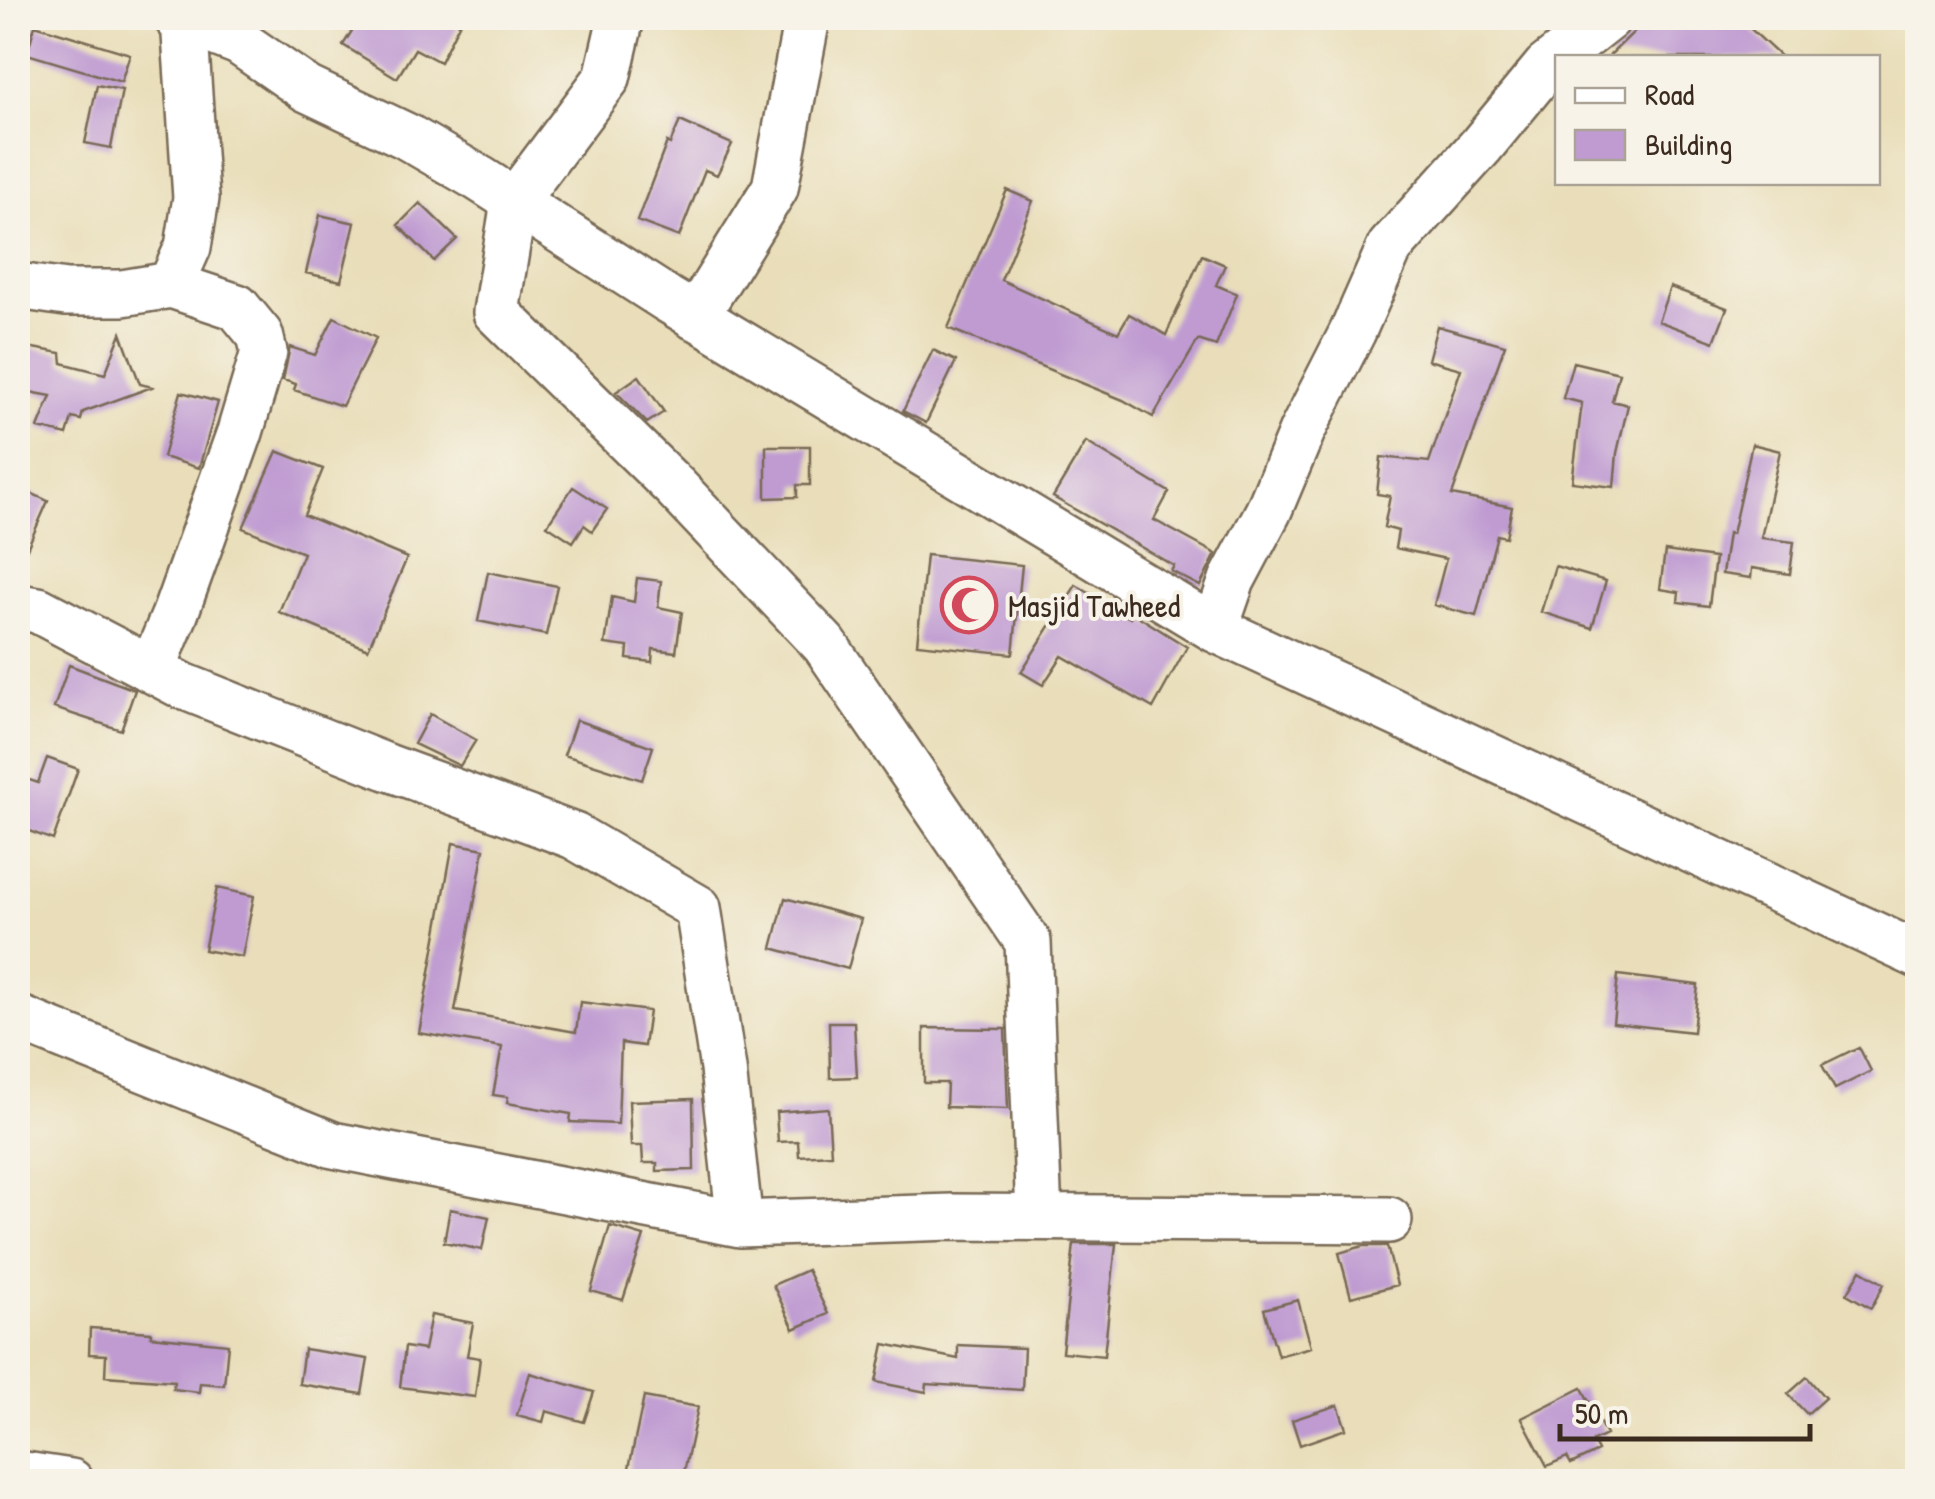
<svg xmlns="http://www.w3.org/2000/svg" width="1935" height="1499" viewBox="0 0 1935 1499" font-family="'Patrick Hand',sans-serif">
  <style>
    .building { fill: #bf9bd2 }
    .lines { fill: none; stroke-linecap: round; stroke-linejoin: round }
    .minor-casing { stroke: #786954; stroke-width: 50 }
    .minor { stroke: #fff; stroke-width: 45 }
    .labels { text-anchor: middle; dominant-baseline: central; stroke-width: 8; stroke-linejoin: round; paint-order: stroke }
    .poi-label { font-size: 32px; fill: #3b2a1e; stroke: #f7f3e8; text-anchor: start }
  </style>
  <rect width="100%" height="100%" fill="#f7f3e8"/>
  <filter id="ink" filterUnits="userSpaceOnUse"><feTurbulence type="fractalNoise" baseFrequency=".01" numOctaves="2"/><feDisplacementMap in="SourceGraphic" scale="20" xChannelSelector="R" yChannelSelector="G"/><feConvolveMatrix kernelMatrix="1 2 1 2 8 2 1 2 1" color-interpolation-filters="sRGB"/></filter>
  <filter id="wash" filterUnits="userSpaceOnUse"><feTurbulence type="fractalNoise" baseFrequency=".0048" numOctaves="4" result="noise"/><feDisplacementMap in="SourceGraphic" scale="40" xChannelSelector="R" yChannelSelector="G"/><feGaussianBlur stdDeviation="2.25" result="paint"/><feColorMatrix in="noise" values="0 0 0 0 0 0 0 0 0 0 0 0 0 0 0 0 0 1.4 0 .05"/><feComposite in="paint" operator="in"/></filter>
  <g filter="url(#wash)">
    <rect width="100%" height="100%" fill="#e9deb9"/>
    <g id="blocks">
      <path class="building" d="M360 18H462L440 62 415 49 397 78 343 45Z
        M1648 18H1739L1782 58H1607Z
        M35 25 130 54 121 82 27 54Z
        M97 85 122 90 111 148 85 143Z
        M680 121 732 144 717 175 705 170 679 237 637 221 667 142 670 144Z
        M1007 190 1033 201 1001 280 1118 333 1129 314 1166 335 1202 255 1225 265 1216 285 1237 294 1216 346 1198 340 1153 417 1123 400 948 328Z
        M420 203 457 239 434 261 398 225Z
        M320 215 355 223 341 281 306 273Z
        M1670 287 1727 308 1714 342 1658 321Z
        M334 317 376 338 342 406 294 390 296 384 283 380 290 347 315 355Z
        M1437 326 1505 345 1452 495 1512 507 1506 537 1497 535 1476 616 1434 605 1446 559 1395 548 1398 531 1384 527 1390 496 1377 494 1381 457 1429 462 1461 369 1428 360Z
        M121 333 140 384 152 387 83 412 81 420 72 418 67 435 38 428 51 396 19 390 27 347 61 353 62 363 105 374Z
        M933 350 956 361 926 423 903 411Z
        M1573 362 1619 373 1612 401 1628 405 1617 453 1614 487 1572 482 1582 403 1563 398Z
        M639 376 664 412 647 423 616 392Z
        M181 392 218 402 199 468 163 457Z
        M1086 442 1169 492 1154 520 1216 554 1200 586 1171 571 1174 566 1053 497Z
        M1752 444 1780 451 1761 538 1794 542 1790 574 1752 568 1751 578 1722 574 1728 533 1732 534Z
        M766 446H810V485H797V497L766 498Z
        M277 451 323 469 304 515 407 558 368 649 279 612 303 553 243 528Z
        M18 487 48 501 18 569Z
        M573 487 607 509 592 531 584 525 573 542 547 525Z
        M1665 551 1715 558 1709 606 1678 602 1679 592 1660 589Z
        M926 555 1022 565 1013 654 917 644Z
        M1555 566 1606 581 1592 628 1541 612Z
        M488 572 557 586 546 635 478 621Z
        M637 578 661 581 658 607 682 612 676 652 653 649 652 662 627 659 628 647 605 644 612 597 634 602Z
        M1076 585 1130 618 1133 613 1187 647 1153 708 1062 656 1043 685 1021 672Z
        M69 665 135 690 121 730 54 708Z
        M430 714 476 740 460 766 414 744Z
        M576 720 653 747 642 780 564 755Z
        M47 758 78 769 53 840 18 827V776L38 783Z
        M453 843 484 849 455 1011 576 1032 580 1002 649 1011 644 1046 621 1043 618 1124 570 1122 571 1114 507 1103 508 1097 493 1095 502 1047 419 1033Z
        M217 888 254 896 242 957 204 950Z
        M785 898 861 919 848 969 772 948Z
        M1618 975 1698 985 1693 1032 1613 1023Z
        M829 1022H854L857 1077 830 1078Z
        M924 1028 1005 1029 1008 1109 946 1107 947 1083H924Z
        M1859 1047 1871 1071 1835 1089 1822 1065Z
        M693 1099 694 1170 657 1171V1163H643L642 1146H631L629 1101Z
        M828 1108 831 1154 799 1156 798 1141 778 1142 776 1112Z
        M450 1209 489 1217 482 1250 444 1242Z
        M610 1226 644 1236 623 1300 591 1291Z
        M1074 1244H1116L1104 1356 1062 1352Z
        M1363 1246H1387L1397 1285 1351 1297 1339 1253Z
        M807 1270 828 1314 794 1329 773 1285Z
        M1861 1270 1884 1284 1871 1308 1847 1294Z
        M1298 1300 1311 1347 1278 1356 1264 1309Z
        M431 1315 473 1323 467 1356 480 1358 475 1397 400 1387 405 1347 424 1350Z
        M90 1328 151 1332V1336L228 1344 224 1385 200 1383 199 1392 173 1389 174 1381 105 1376 106 1355 89 1354Z
        M884 1344 958 1359V1345L1024 1348 1022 1390 927 1384 926 1392 876 1382Z
        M304 1349 368 1359 362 1394 299 1384Z
        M530 1373 594 1392 584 1422 546 1411 543 1422 517 1415Z
        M1807 1377 1825 1398 1807 1414 1788 1394Z
        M1582 1388 1606 1435 1593 1441 1598 1451 1571 1464 1567 1457 1547 1466 1522 1418Z
        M644 1397 698 1407 682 1482H626Z
        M1338 1405 1346 1429 1300 1445 1292 1420Z"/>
    </g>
  </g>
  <g filter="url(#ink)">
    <use href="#blocks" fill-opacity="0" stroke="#786954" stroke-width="2.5"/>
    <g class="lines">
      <g class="minor-casing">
        <path id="minor" d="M177 18 239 42 307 89 406 136 480 179 667 299 1215 629 1918 955
          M621 18 607 78 514 202 496 312 675 487 825 645 1028 942 1039 1217
          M171 285 188 247 196 198 184 20
          M18 286 66 293H122L171 285 237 307 260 335 264 352 240 432 175 614 152 669
          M695 317 775 188 807 18
          M18 607 38 610 183 686 387 767 574 836 698 908 723 1069 740 1224
          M1215 629 1232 580 1268 512 1302 431 1353 331 1390 247 1481 146 1546 67 1608 18
          M18 1018 333 1145 740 1224 952 1217 1389 1220
          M18 1474 71 1482"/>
      </g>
      <use href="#minor" class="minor"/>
    </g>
  </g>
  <defs>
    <g id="mosque-ring" transform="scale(2.875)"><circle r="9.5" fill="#f7f3e8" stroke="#d1495b" stroke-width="1.5"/><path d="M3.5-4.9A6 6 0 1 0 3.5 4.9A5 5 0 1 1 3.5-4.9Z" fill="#d1495b"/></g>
  </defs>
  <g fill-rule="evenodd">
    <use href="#mosque-ring" x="969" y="605"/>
  </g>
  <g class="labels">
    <g class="poi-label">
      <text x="1008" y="605">Masjid Tawheed</text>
    </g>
  </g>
  <rect width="1935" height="1499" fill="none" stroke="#f7f3e8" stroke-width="60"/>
  <rect x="1555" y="55" width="325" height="130" fill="#f7f3e8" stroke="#aca397" stroke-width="2.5"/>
  <rect x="1575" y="88" width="50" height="15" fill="#ffffff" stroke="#aca397" stroke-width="2.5"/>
  <text x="1645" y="105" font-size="30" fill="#3b2a1e">Road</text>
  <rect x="1575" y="130" width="50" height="30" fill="#bf9bd2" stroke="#aca397" stroke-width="2.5"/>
  <text x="1645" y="155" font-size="30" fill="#3b2a1e">Building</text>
  <path d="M1560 1424v15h250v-15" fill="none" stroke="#3b2a1e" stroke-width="5"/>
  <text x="1575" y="1424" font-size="30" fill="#3b2a1e" stroke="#f7f3e8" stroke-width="8" paint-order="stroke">50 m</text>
</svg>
